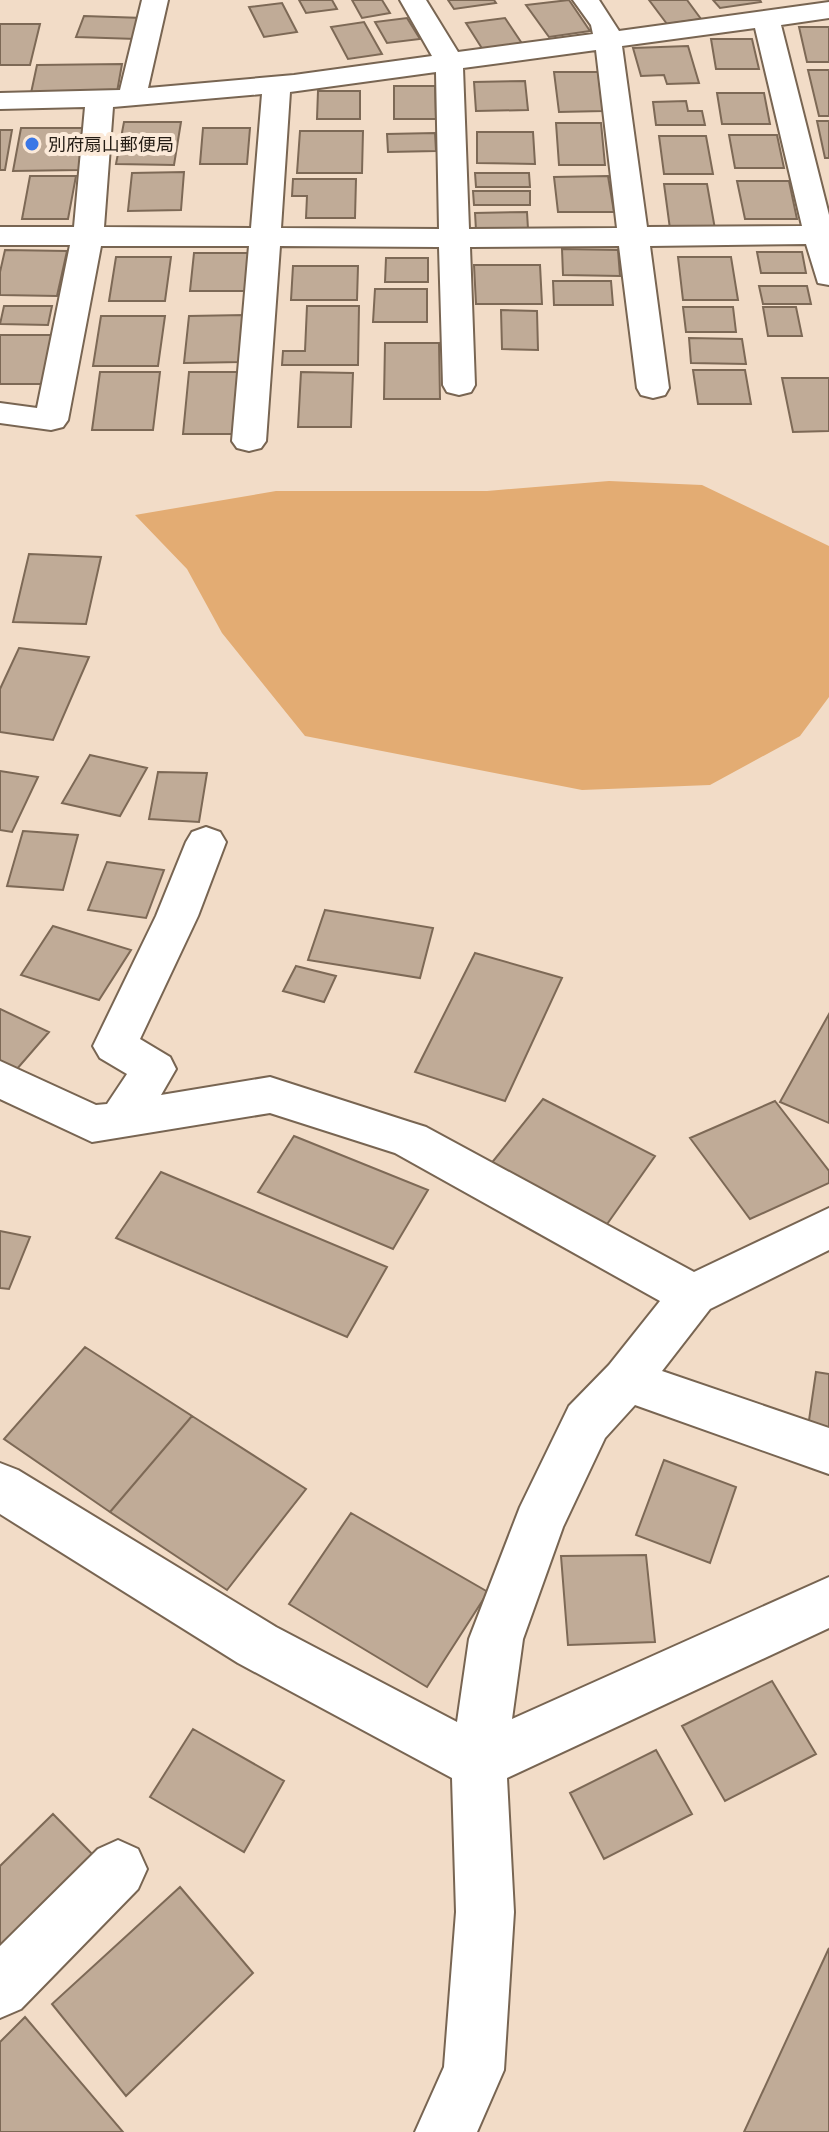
<svg xmlns="http://www.w3.org/2000/svg" width="829" height="2132" viewBox="0 0 829 2132" font-family="'PT Serif','Noto Sans JP',serif">
  <style>
    .green { fill: #e3ac73 }
    .building { fill: #c0ab97; stroke: #7d6956; stroke-width: 2 }
    .lines { fill: none; stroke-linecap: round; stroke-linejoin: round }
    .minor-casing { stroke: #786552; stroke-width: 4 }
    .minor { fill: #fff; fill-rule: evenodd }
    .poi-dot { fill: #3b77e6; stroke: #fcead9; stroke-width: 3 }
    .labels { text-anchor: middle; dominant-baseline: central; stroke-width: 8; stroke-linejoin: round; paint-order: stroke }
    .far-poi-label { font-size: 18px; fill: #251d15; stroke: #fcead9; text-anchor: start }
  </style>
  <rect width="100%" height="100%" fill="#f2dcc7"/>
  <path class="green" d="M609 481 702 485 829 546V697L800 736 710 785 582 790 305 736 222 633 187 569 135 515 276 491H487Z"/>
  <path class="building" d="M299 0H332L337 9 306 13Z
    M352 0H382L390 13 362 18Z
    M448 0H494L496 3 454 9Z
    M569 0 590 31 549 37 526 5Z
    M649 0H687L701 19 667 24Z
    M713 0H760L761 2 720 8Z
    M282 3 297 32 264 37 249 7Z
    M84 16 143 18 136 39 76 37Z
    M407 18 420 39 387 43 375 22Z
    M505 18 523 45 483 50 466 23Z
    M364 22 382 54 348 59 331 27Z
    M0 24H40L30 65H0Z
    M799 27H829V62H807Z
    M711 39H752L759 69H716Z
    M688 46 699 83 667 84 664 75 641 76 633 48Z
    M122 64 117 92 31 93 37 65Z
    M808 70H829V116H819Z
    M554 72H598L603 111 559 112Z
    M525 81 528 110 476 111 474 82Z
    M394 86H435L436 119H394Z
    M318 91H360V119H317Z
    M717 93H764L770 124H722Z
    M686 101 688 111H702L705 125H656L653 102Z
    M817 121H829V158H825Z
    M124 122H181L174 165 116 164Z
    M556 123H601L605 165H559Z
    M21 128H86L79 170 13 171Z
    M203 128H250L247 164H200Z
    M0 130H12L5 170H0Z
    M300 131H363L362 173H297Z
    M477 132H533L535 164 477 163Z
    M435 133 436 151 388 152 387 134Z
    M729 135H777L784 168H735Z
    M659 136H706L713 174H664Z
    M184 172 181 210 128 211 132 173Z
    M475 173H529L530 187H476Z
    M30 176H76L68 219H22Z
    M608 176 614 212H558L554 177Z
    M293 179H356L355 218H306L307 196H292Z
    M737 181H789L797 219H745Z
    M664 184H707L715 229H670Z
    M473 191H530V205H474Z
    M527 212 528 229 476 230 475 213Z
    M562 249 618 250 620 276 563 275Z
    M5 250 67 251 57 296 0 295V272Z
    M757 252H802L806 273H761Z
    M194 253H252L248 291H190Z
    M116 257H171L165 301H109Z
    M678 257H731L738 300H683Z
    M386 258H428V282H385Z
    M474 265H540L542 304H476Z
    M293 266H358L357 300H291Z
    M553 281H611L613 305H554Z
    M759 286H807L811 304H763Z
    M375 289H427V322H373Z
    M4 306H52L48 325 0 324Z
    M307 306H359L358 365H282L283 351H305Z
    M683 307H733L736 332H686Z
    M763 307H796L802 336H768Z
    M501 310 537 311 538 350 502 349Z
    M244 315 241 362 184 363 189 316Z
    M101 316H165L158 366H93Z
    M0 335H54L46 384H0Z
    M689 338 742 339 746 364 691 363Z
    M385 343H439L440 399H384Z
    M693 370H745L751 404H698Z
    M100 372H160L153 430H92Z
    M189 372H240L236 434H183Z
    M301 372 353 373 351 427H298Z
    M782 378H829V431L793 432Z
    M29 554 101 557 86 624 13 622Z
    M19 648 89 657 53 740 0 732V689Z
    M90 755 147 768 120 816 62 803Z
    M0 771 38 777 12 832 0 830Z
    M158 772 207 773 199 822 149 819Z
    M23 831 78 835 63 890 7 886Z
    M107 862 164 870 146 918 88 910Z
    M325 910 433 928 420 978 308 960Z
    M53 926 131 950 99 1000 21 975Z
    M475 953 562 978 505 1101 415 1072Z
    M296 966 336 976 324 1002 283 991Z
    M0 1009 49 1032 10 1077 0 1072Z
    M829 1014V1123L780 1102Z
    M543 1099 655 1156 605 1227 490 1165Z
    M775 1101 829 1171V1183L750 1219 690 1138Z
    M294 1136 428 1190 393 1249 258 1192Z
    M161 1172 387 1267 347 1337 116 1238Z
    M0 1231 30 1237 9 1289 0 1288Z
    M85 1347 192 1416 110 1512 4 1439Z
    M816 1372 829 1374V1439L807 1434Z
    M192 1416 306 1489 227 1590 110 1512Z
    M664 1460 736 1487 710 1563 636 1535Z
    M351 1513 488 1592 427 1687 289 1604Z
    M646 1555 655 1642 568 1645 561 1556Z
    M772 1681 816 1754 725 1801 682 1726Z
    M193 1729 284 1781 244 1852 150 1797Z
    M656 1750 692 1814 604 1859 570 1793Z
    M53 1814 97 1859 0 1957V1866Z
    M180 1887 253 1973 126 2096 52 2004Z
    M829 1948V2132H744Z
    M25 2017 123 2132H0V2042Z"/>
  <g class="lines">
    <g class="minor-casing">
      <path id="minor" d="M142 0H168L148 88 294 75 432 56 400 0H426L458 52 593 34 591 25 573 0H599L619 31 829 2V18L781 25 829 215V285L818 283 806 244 650 246 669 388 665 395 653 398 641 395 637 388 619 246 470 247 475 385 471 392 459 395 447 392 443 385 439 247 280 246 266 441 261 448 249 451 237 448 232 441 249 246H101L68 420 63 427 51 430 0 423V403L37 408 70 245H0V227H74L85 107 0 109V93L120 90ZM755 28 802 226 647 227 622 46ZM596 50 617 228 469 229 463 68ZM436 72 439 229 281 228 290 92ZM262 94 251 228 104 227 113 107Z
        M206 827 220 832 226 842 198 916 140 1039 170 1057 176 1069 161 1095 270 1077 410 1122 426 1127 694 1272 829 1208V1250L710 1309 662 1371 829 1428V1474L635 1405 605 1438 563 1527 523 1639 512 1719 829 1577V1628L507 1778 514 1912 504 2070 477 2132H415L444 2067 456 1912 452 1778 238 1663 0 1514V1463L18 1470 276 1627 457 1722 469 1639 520 1507 569 1406 609 1365 660 1301 395 1153 270 1113 92 1142 0 1099V1061L96 1105 107 1104 127 1074 100 1058 93 1046 156 916 186 842 192 832Z
        M118 1840 138 1849 147 1869 138 1889 21 2009 0 2018V1946L98 1849Z"/>
    </g>
    <use href="#minor" class="minor"/>
  </g>
  <circle class="poi-dot" cx="32" cy="144" r="8"/>
  <g class="labels">
    <g class="far-poi-label">
      <text x="48" y="144">別府扇山郵便局</text>
    </g>
  </g>
</svg>
